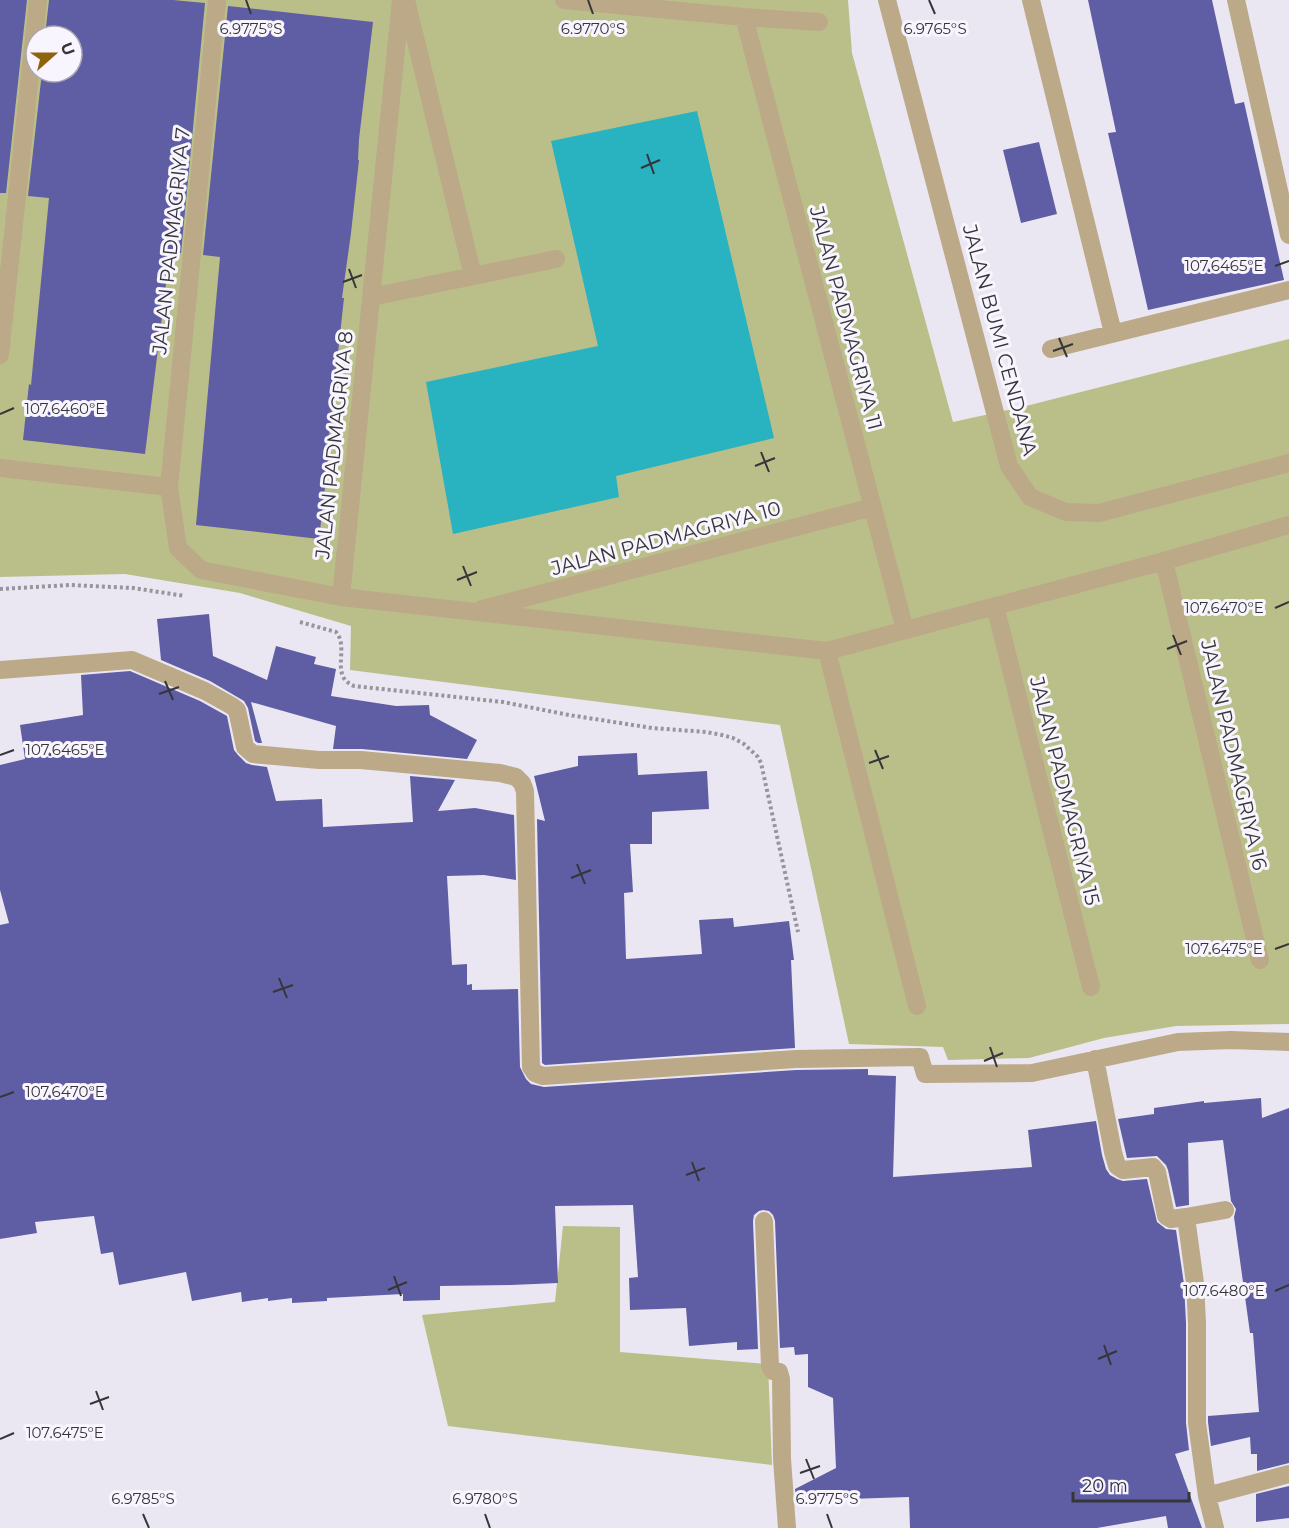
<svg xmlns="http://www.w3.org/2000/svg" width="1289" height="1528" viewBox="0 0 1289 1528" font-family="Montserrat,sans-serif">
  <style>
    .green { fill: #babf89; fill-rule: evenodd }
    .water { fill: #29b2c0 }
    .building { fill: #5f5ea5 }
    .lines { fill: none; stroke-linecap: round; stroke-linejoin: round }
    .path { stroke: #97949c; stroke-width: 4; stroke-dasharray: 3 3; stroke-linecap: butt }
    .minor { stroke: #bca988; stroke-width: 18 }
    .ticks { fill: none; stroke: #363539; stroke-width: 2 }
    .labels { text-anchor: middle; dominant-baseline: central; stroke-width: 6; stroke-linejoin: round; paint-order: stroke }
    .street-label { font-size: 20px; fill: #363539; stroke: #f8f5fe }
    .ticks-label { font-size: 15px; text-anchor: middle; fill: #363539; stroke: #f8f5fe; stroke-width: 6; stroke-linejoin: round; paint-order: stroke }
  </style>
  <rect width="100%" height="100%" fill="#ebe7f2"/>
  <path class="green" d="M0 0H848L852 53 953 422 1030 405 1289 339V1024L1176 1026 1104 1038 1029 1058 948 1060 943 1047 849 1044 780 725 350 670 351 626 240 593 125 574 0 577ZM36 36H72V72H36Z
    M563 1226 620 1227V1352L768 1364 772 1465 448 1426 422 1315 555 1302Z"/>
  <path class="water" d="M697 111 774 438 616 476 619 497 453 534 426 382 598 346 551 141Z"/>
  <path class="building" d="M0 0H27L6 193H0Z
    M49 0H173L205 3 181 253 170 252 145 454 23 440 29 384 31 385 49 198 28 196 42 72H72V36H45Z
    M1088 0H1212L1235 104 1244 102 1284 280 1148 310 1108 133 1116 132Z
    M228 6 373 22 359 139 358 160H359L351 233 342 298H344L329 436H331L319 539 196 525 220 257 203 255Z
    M1039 142 1057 214 1021 223 1003 150Z
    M209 614 213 656 267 680 276 646 316 657 314 664 336 669 331 696 396 706 429 705 430 715 477 740 467 759 362 749H333L336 726 251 702 262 743H258L255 741 248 708 244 701 210 681 161 660 157 619Z
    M130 671 200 701 227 716 234 750 238 755 246 763 252 765 267 767 276 801 322 799 323 827 413 822 410 776 455 780 438 811 475 808 514 815 516 880 484 875 447 876 452 965 467 964V985L472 984V990L518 989 520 1067 526 1079 531 1084 544 1087 796 1070 868 1069V1075L896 1076 893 1177 1032 1167 1028 1130 1096 1121 1102 1155 1106 1169 1110 1175 1117 1179 1123 1181 1147 1179 1157 1222 1166 1229 1176 1230 1184 1284 1186 1323V1423L1189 1450 1175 1454 1202 1528H1168L1166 1516 1097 1528H910L909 1497 849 1499V1496L796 1497 795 1489 836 1468 833 1398 808 1387V1354L795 1355 794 1347 780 1348 775 1221 773 1215 769 1211 763 1210 759 1211 754 1215 753 1221 758 1349 737 1350V1342L689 1346 686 1308 630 1310 629 1278 638 1277 633 1205 555 1206 558 1283 511 1285 440 1286V1300L403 1301V1294L327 1298V1301L292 1303V1298L268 1301V1298L242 1302 241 1292 192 1301 186 1272 119 1285 113 1252 101 1254 94 1216 35 1222 37 1233 0 1239V925L9 923 0 890V765L25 759 20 725 83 715 81 675Z
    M637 753 638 775 707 771 709 809 652 812V844H630L633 892 624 893 626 959 702 954 699 920 733 918 734 927 789 921 794 960H791L795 1048 545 1065 542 1063 537 819 545 821 534 776 578 766V756Z
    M1261 1098 1262 1118 1289 1108V1463L1257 1471V1454H1251L1250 1437 1211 1446 1208 1422V1416L1259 1412 1253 1333H1250L1234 1217 1236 1209 1231 1201 1223 1140 1188 1143 1189 1205 1176 1207 1168 1170 1166 1165 1157 1156 1127 1158 1118 1119 1154 1114V1108L1204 1101V1103Z
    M1289 1486V1518L1256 1522V1494Z"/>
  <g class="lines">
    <path class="path" d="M0 589 70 585 133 588 185 596
      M300 622 336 632C350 648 329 676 354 686L503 702 569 715 652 728 706 732 722 735 733 738 744 744 758 757 761 763 798 932"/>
    <path class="minor" d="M406 0 473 276
      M564 0 744 17 819 22
      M887 0 1009 466 1030 497 1066 512 1099 513 1289 463
      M1031 0 1113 333
      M1236 0 1289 235
      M744 17 905 630
      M371 297 556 259
      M1051 349 1289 290
      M0 355 38 0
      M0 468 169 487 178 548 201 570 341 597 827 651 1164 561 1289 525
      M169 487 217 0
      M1164 561 1260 960
      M341 597 401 0
      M995 606 1091 987
      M482 609 873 507
      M827 651 917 1006
      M0 670 132 660 205 691 232 706 237 710 245 747 253 754 319 760H361L500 773 516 777 522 783 525 791 531 1067 535 1073 543 1076 796 1059 920 1057 925 1074 1032 1073 1178 1042 1231 1040 1289 1042
      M1095 1059 1113 1152 1117 1166 1123 1170 1153 1167 1157 1172 1166 1216 1171 1219 1186 1217 1195 1283 1197 1323V1423L1207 1496 1215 1528
      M1186 1217 1225 1210
      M764 1221 770 1366 773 1371 779 1372 781 1379 782 1459 787 1528
      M1207 1496 1289 1474"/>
  </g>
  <path class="ticks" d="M246 0 251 14M588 0 593 14M929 0 935 14M647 154 654 174M641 168 660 160M1275 266 1289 261M349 269 356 288M343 282 362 275M1059 338 1067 357M1053 351 1073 344M0 414 14 408M761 452 769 472M755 466 775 458M463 566 471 586M457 580 477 572M1275 608 1289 602M1173 635 1181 655M1167 649 1187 641M165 681 173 700M159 694 179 687M875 750 883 769M0 755 14 750M869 763 889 756M577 864 585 884M571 878 591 870M1275 949 1289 944M279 978 287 998M273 992 293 985M990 1047 997 1067M984 1061 1003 1053M0 1097 14 1092M692 1162 699 1181M686 1175 705 1168M394 1276 401 1296M388 1290 407 1282M1275 1291 1289 1285M1104 1345 1111 1365M1098 1359 1117 1351M96 1391 103 1410M90 1404 109 1397M0 1439 14 1433M806 1459 814 1479M800 1473 820 1466M143 1514 149 1528M485 1514 490 1528M827 1514 832 1528"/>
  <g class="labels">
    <g class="street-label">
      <text transform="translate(171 241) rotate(-84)">JALAN PADMAGRIYA 7</text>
      <text transform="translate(846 318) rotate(75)">JALAN PADMAGRIYA 11</text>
      <text transform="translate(1000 340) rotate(75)">JALAN BUMI CENDANA</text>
      <text transform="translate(334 445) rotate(-84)">JALAN PADMAGRIYA 8</text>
      <text transform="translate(666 538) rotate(-15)">JALAN PADMAGRIYA 10</text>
      <text transform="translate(1234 755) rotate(77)">JALAN PADMAGRIYA 16</text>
      <text transform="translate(1065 791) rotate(76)">JALAN PADMAGRIYA 15</text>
    </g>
  </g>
  <g class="ticks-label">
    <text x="251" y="34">6.9775°S</text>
    <text x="593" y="34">6.9770°S</text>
    <text x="935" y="34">6.9765°S</text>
    <text x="1224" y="271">107.6465°E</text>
    <text x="65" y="414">107.6460°E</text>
    <text x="1224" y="613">107.6470°E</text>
    <text x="65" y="755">107.6465°E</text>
    <text x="1224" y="954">107.6475°E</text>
    <text x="65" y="1097">107.6470°E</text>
    <text x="1224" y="1296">107.6480°E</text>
    <text x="65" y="1438">107.6475°E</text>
    <text x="143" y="1504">6.9785°S</text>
    <text x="485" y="1504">6.9780°S</text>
    <text x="827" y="1504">6.9775°S</text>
  </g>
  <g transform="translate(54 54) rotate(69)"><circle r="28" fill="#f8f5fe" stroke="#aaa8af" stroke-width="1.5"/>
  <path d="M0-4.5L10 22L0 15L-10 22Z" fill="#8f630b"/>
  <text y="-9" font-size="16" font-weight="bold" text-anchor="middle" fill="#363539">U</text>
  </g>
  <path d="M1073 1492v9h116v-9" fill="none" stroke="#363539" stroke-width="3"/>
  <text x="1082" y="1492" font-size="18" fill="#363539" stroke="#f8f5fe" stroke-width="4.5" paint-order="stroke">20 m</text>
</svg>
